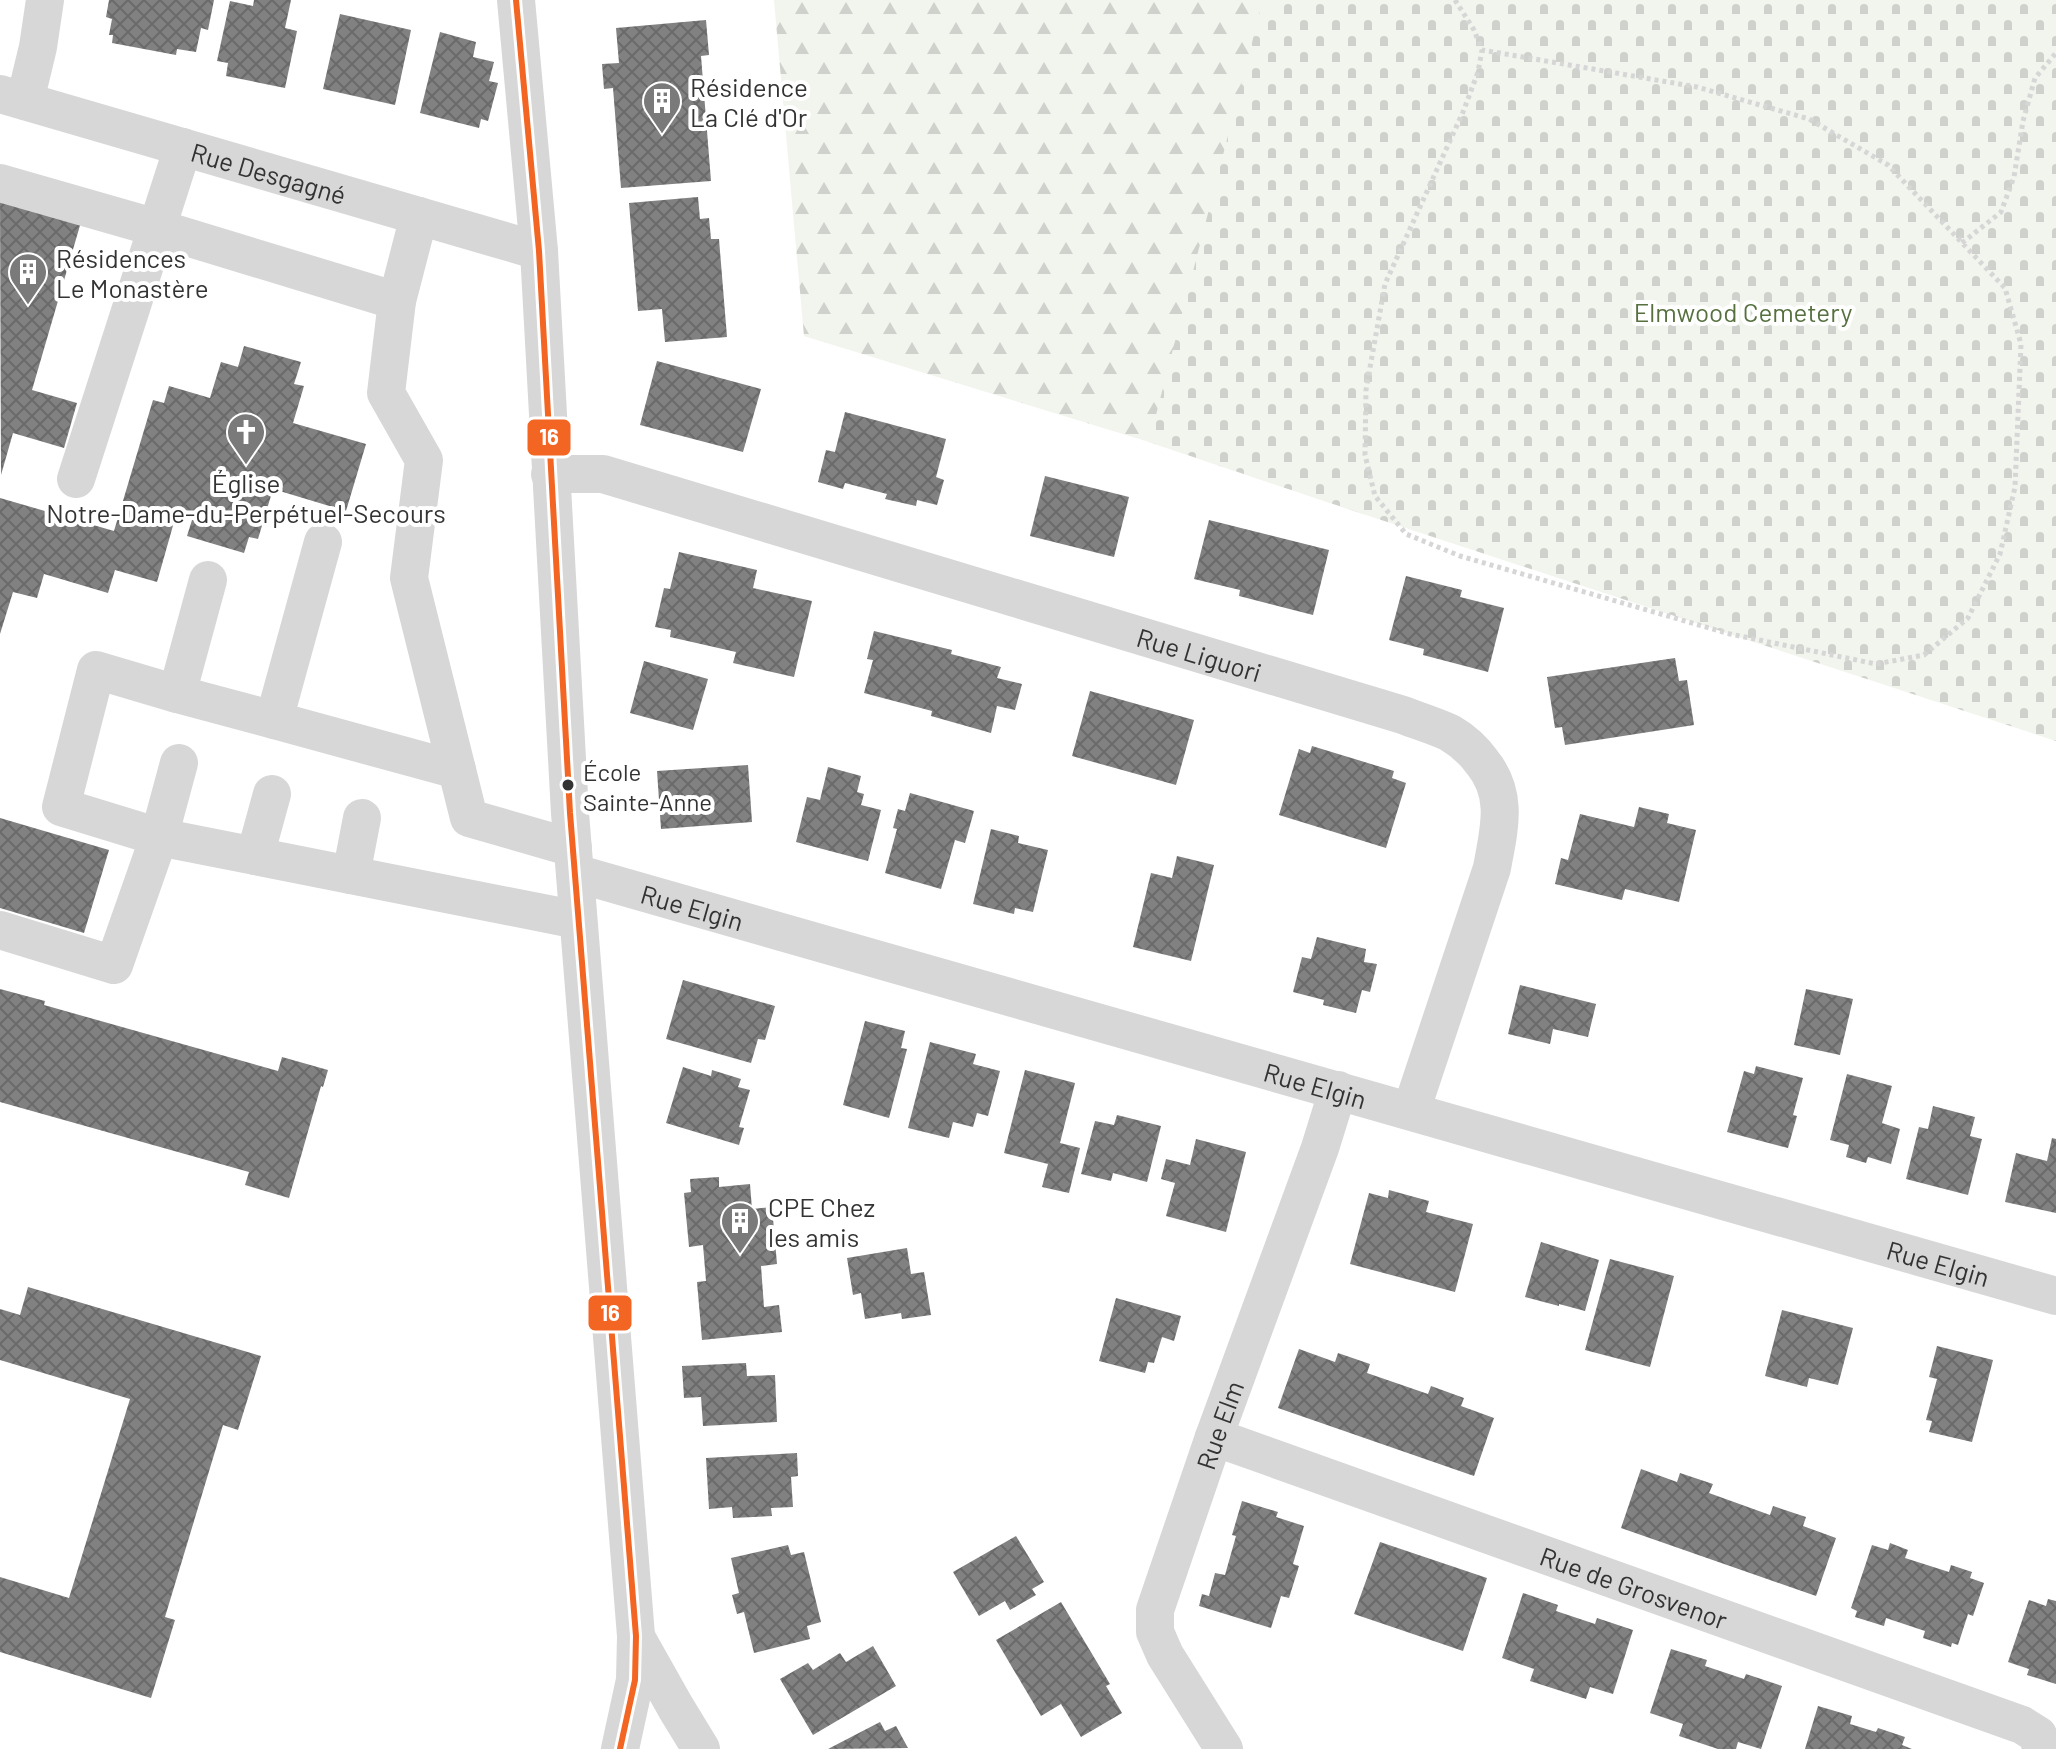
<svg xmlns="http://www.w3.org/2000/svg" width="2056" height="1749" viewBox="0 0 2056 1749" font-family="Barlow,sans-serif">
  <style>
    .forest { fill: url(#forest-firs) }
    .cemetery { fill: url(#cemetery-stones) }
    .building { fill: url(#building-cross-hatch) }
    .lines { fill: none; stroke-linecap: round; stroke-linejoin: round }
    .path { stroke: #d6d6d6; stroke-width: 5; stroke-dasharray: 4 4; stroke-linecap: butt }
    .minor { stroke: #d7d7d7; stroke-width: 38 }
    .bus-1-casing { stroke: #fff; stroke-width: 12 }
    .bus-1 { stroke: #f26522; stroke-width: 6 }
    .bus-dot { fill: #333; stroke: #fff; stroke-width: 3 }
    .labels { text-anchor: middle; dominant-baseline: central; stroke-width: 8; stroke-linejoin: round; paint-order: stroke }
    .bus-label { font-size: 24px; fill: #333; stroke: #fff; text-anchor: start }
    .poi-label { font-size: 26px; fill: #333; stroke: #fff; text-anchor: start }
    .street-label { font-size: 26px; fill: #333; stroke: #fff }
    .park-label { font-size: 26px; fill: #56703f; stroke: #fff }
    .line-badge { stroke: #fff; stroke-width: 3 }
    .badge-label { font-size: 22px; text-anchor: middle; font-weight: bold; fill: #fff }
  </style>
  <defs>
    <pattern id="forest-firs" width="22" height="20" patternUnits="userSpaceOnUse" patternTransform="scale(2)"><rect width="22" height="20" fill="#f1f5ed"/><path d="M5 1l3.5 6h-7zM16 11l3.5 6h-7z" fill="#cfd2cc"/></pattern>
    <pattern id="cemetery-stones" width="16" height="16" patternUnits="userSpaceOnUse" patternTransform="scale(2)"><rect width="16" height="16" fill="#f1f5ed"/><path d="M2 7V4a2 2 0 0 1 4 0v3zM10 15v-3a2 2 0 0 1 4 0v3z" fill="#cfd2cc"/></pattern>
    <pattern id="building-cross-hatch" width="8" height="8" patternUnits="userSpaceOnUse" patternTransform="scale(2)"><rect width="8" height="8" fill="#818181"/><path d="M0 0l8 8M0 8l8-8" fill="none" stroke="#6a6a6a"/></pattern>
  </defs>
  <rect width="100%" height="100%" fill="#fff"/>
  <path class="forest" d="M774 0H1455L1363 514 1149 442 804 336Z"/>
  <path class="cemetery" d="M1263 0H2056V741L1363 514 1149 442Z"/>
  <path class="building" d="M109 0H214L208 30 201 28 196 52 177 49 176 55 112 43 113 35H109L112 19 106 17Z
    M254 0H291L285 28 297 31 285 88 226 76 228 63 217 61 230 1 253 6Z
    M340 14 411 30 395 105 323 89Z
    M706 20 709 55 701 56 711 181 621 188 613 88 604 89 602 64 619 63 616 28Z
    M440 32 476 42 473 57 494 62 489 81 498 83 488 121 481 119 479 128 420 113Z
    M698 197 700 219 709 218 711 239H719L727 337 665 342 662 309 638 311 629 203Z
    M0 198 81 222 32 390 77 403 64 448 13 433 1 475Z
    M244 346 301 362 294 384 304 386 293 423 366 444 346 511 273 489 258 539 249 537 244 553 187 536 192 520 176 515 157 582 115 570 108 593 44 574 37 598 13 592 0 634V498L114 531 153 400 164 403 169 386 210 398 221 362 238 367Z
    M657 361 761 389 743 452 640 425Z
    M845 412 946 439 936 477 944 480 937 505 917 500 916 506 885 499 887 494 845 483 843 489 818 482 826 450 835 452Z
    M1045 476 1129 497 1114 557 1030 536Z
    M1209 520 1329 550 1313 615 1239 596 1240 590 1194 579Z
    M679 552 757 570 753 588 812 601 794 677 733 663 736 652 670 637 671 630 655 627 664 588 670 589Z
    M1406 576 1462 590 1460 597 1504 608 1488 672 1423 655 1424 649 1389 640Z
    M874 631 952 650 951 654 1001 667 997 678 1022 684 1015 710 997 706 991 733 931 716 932 711 864 693 873 660 867 659Z
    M1675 658 1679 681 1687 680 1694 725 1565 745 1562 727 1555 728 1547 677Z
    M644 661 708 679 693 730 630 713Z
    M1090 691 1194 720 1176 785 1072 756Z
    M1312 746 1394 771 1392 778 1406 783 1386 848 1279 815 1299 749 1310 753Z
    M748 765 752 822 661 829 657 771Z
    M828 767 861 776 857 792 864 794 861 805 881 810 868 861 796 842 807 797 820 800Z
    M910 793 974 811 965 843 955 840 941 889 885 873 897 829 893 828 898 809 905 811Z
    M1639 807 1669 814 1667 823 1696 830 1679 902 1625 889 1622 900 1555 884 1561 858 1568 860 1580 814 1634 827Z
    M0 818 109 850 84 933 0 908Z
    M991 829 1019 836 1018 843 1048 850 1033 912 1015 908 1014 914 973 904Z
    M1177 856 1214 865 1191 961 1133 947 1151 873 1172 878Z
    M1317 937 1366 949 1364 962 1377 964 1370 992 1362 990 1356 1013 1323 1005 1324 1000 1293 992 1302 957 1311 959Z
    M683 980 775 1006 765 1040 758 1039 751 1063 666 1039Z
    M1520 985 1596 1004 1588 1037 1553 1029 1550 1044 1508 1034Z
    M0 989 45 1001 44 1005 278 1071 282 1057 328 1070 323 1087 321 1086 289 1198 245 1185 249 1172 0 1102Z
    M1806 989 1853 999 1840 1055 1794 1045Z
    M865 1021 905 1031 901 1048 907 1049 889 1118 843 1105Z
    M930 1042 976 1054 973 1064 1000 1071 988 1116 977 1113 973 1127 953 1122 949 1138 908 1128Z
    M1756 1066 1803 1078 1793 1115 1797 1116 1788 1148 1727 1132 1744 1071 1754 1074Z
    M683 1067 711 1076 712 1070 741 1079 738 1087 750 1090 739 1127 744 1128 739 1145 666 1123Z
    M1025 1070 1075 1083 1060 1143 1080 1148 1069 1193 1042 1187 1048 1164 1004 1153Z
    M1847 1074 1892 1086 1882 1123 1900 1129 1891 1164 1868 1157 1866 1163 1846 1157 1849 1145 1830 1140Z
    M1933 1106 1975 1117 1970 1136 1982 1139 1968 1195 1906 1179 1919 1127 1928 1129Z
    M1117 1115 1161 1126 1147 1182 1113 1173 1111 1181 1081 1174 1095 1121 1114 1125Z
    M2052 1138 2056 1139V1213L2005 1202 2016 1153 2047 1161Z
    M1196 1139 1246 1152 1226 1232 1166 1216 1175 1183 1161 1179 1166 1159 1190 1165Z
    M719 1177V1187L750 1184 752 1209 772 1207 777 1264 761 1266 764 1307 779 1305 782 1332 702 1340 697 1282 706 1281 703 1245 689 1247 684 1193 691 1192 690 1179Z
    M1389 1190 1429 1201 1426 1212 1473 1224 1455 1292 1350 1264 1369 1193 1388 1198Z
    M1541 1242 1599 1260 1585 1311 1559 1304V1306L1525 1297Z
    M907 1248 911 1274 924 1272 931 1315 902 1319 901 1313 865 1319 861 1293 853 1295 847 1258Z
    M1610 1259 1674 1276 1650 1367 1585 1350Z
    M28 1287 261 1356 238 1430 223 1425 165 1617 175 1620 151 1698 0 1652V1577L69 1598 130 1399 0 1360V1309L20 1315Z
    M1116 1298 1181 1316 1174 1341 1162 1337 1154 1363 1148 1362 1145 1373 1099 1361Z
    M1782 1310 1853 1328 1838 1385 1809 1378 1807 1387 1765 1376Z
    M1937 1346 1993 1360 1972 1442 1929 1432 1932 1421 1926 1420 1937 1379 1929 1377Z
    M1299 1349 1335 1362 1338 1353 1370 1364 1367 1373 1428 1394 1431 1386 1464 1398 1461 1406 1494 1418 1474 1476 1278 1408Z
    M746 1363 747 1376 775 1375 777 1422 703 1426 701 1397 684 1398 682 1366Z
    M797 1453 798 1476 791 1477 793 1507 771 1508 772 1516 733 1518 732 1507 709 1509 706 1458Z
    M1641 1469 1677 1482 1680 1473 1713 1484 1709 1493 1770 1515 1773 1506 1806 1517 1803 1526 1836 1538 1816 1596 1621 1528Z
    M1242 1501 1278 1512 1276 1517 1304 1526 1293 1564 1299 1566 1289 1598 1281 1596 1271 1628 1199 1606 1202 1594 1209 1596 1215 1573 1225 1575 1236 1536 1232 1535Z
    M1016 1536 1044 1582 1032 1589 1036 1595 1010 1610 1005 1601 979 1616 953 1572Z
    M1380 1542 1487 1578 1463 1651 1354 1614Z
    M1890 1543 1908 1550 1905 1558 1949 1572 1951 1565 1972 1572 1970 1578 1984 1583 1973 1616 1968 1614 1958 1645 1952 1643 1951 1647 1923 1638 1925 1631 1886 1618 1884 1626 1855 1617 1857 1611 1851 1608 1872 1545 1888 1550Z
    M788 1545 791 1555 804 1552 821 1622 807 1626 810 1639 754 1653 744 1612 737 1614 732 1595 739 1593 731 1558Z
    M1523 1593 1558 1605 1556 1611 1595 1624 1597 1618 1633 1630 1613 1694 1590 1687 1586 1699 1530 1681 1534 1669 1502 1658Z
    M2048 1599 2056 1601V1684L2027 1675 2029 1669 2008 1662 2029 1600 2046 1606Z
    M1061 1602 1110 1684 1106 1686 1122 1713 1081 1737 1061 1704 1041 1716 996 1640Z
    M873 1646 896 1686 813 1735 780 1679 808 1663 813 1670 840 1653 846 1662Z
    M1671 1649 1707 1660 1705 1666 1744 1679 1746 1674 1782 1686 1761 1749 1738 1742 1736 1749H1718L1679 1736 1683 1724 1650 1713Z
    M1818 1706 1852 1716 1850 1724 1876 1732 1878 1728 1905 1737 1902 1745 1912 1749H1805Z
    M880 1722 885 1731 896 1726 908 1748 828 1749Z"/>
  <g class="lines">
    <path class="path" d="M1455 0 1474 30 1482 50 1478 72 1463 112 1385 284 1366 390 1365 455 1375 496 1406 534 1460 556 1730 634 1876 664 1924 655 1968 618 2000 554 2015 487 2021 344 2005 288 1888 165 1809 119 1697 87 1482 50
      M1962 243 2001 212 2014 177 2023 121 2035 78 2056 53"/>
    <g class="minor">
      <path d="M516 0 539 251 570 813 636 1636 635 1680 620 1749"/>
      <path id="s1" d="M0 94 539 251"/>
      <path d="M25 101 38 47 45 0"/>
      <path d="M0 183 157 228 397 301 419 216"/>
      <path d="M397 301 386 393 424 460 409 578 469 818 573 848"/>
      <path id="s2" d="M550 474H603L1403 715C1418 721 1435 726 1450 733 1462 740 1474 751 1482 762 1509 795 1499 829 1492 868L1411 1111"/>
      <path d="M76 479 183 147"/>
      <path d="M323 542 274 720 457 770"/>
      <path d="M177 694 208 580"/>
      <path d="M274 720 177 694 96 670 61 807 159 837 578 920"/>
      <path d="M255 856 272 794"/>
      <path id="s3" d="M575 873 2056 1296"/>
      <path d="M351 875 362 818"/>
      <path d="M0 930 114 965 159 837 179 763"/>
      <path id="s4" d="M1214 1437 2022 1725 2038 1735 2041 1749"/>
      <path d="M636 1637 676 1708 701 1749"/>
      <path id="s5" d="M1224 1749 1165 1655 1155 1632V1610L1214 1437 1320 1148 1338 1090"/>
    </g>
    <g class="bus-1-casing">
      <path id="bus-1" d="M516 0 539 251 570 813 636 1636 635 1680 620 1749"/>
    </g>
    <use href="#bus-1" class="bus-1"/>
  </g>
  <defs>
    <g id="building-pin" transform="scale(2)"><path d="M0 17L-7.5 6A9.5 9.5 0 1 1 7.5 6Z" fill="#7a7a7a" stroke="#fff"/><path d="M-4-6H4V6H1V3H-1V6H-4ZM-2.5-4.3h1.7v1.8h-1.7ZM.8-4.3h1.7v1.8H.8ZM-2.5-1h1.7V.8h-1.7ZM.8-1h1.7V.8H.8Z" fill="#fff"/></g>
    <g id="church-pin" transform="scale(2)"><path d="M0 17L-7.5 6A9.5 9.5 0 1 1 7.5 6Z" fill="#7a7a7a" stroke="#fff"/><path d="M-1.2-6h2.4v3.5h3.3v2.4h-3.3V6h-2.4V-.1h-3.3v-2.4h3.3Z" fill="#fff"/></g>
  </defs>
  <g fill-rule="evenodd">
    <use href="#building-pin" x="662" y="101"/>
    <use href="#building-pin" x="28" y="272"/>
    <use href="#church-pin" x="246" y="432"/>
    <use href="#building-pin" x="740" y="1221"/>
  </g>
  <circle class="bus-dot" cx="568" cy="785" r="7"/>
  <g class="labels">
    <g class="bus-label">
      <text x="583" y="771">École<tspan x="583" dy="30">Sainte-Anne</tspan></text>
    </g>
    <g class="poi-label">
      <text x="690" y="86">Résidence<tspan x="690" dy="30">La Clé d'Or</tspan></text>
      <text x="56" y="257">Résidences<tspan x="56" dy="30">Le Monastère</tspan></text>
      <text x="246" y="482" text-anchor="middle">Église<tspan x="246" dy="30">Notre-Dame-du-Perpétuel-Secours</tspan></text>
      <text x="768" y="1206">CPE Chez<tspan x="768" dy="30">les amis</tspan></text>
    </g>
    <g class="street-label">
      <text stroke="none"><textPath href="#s1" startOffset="280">Rue Desgagné</textPath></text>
      <text stroke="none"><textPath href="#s2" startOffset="676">Rue Liguori</textPath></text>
      <text stroke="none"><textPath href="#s3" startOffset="122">Rue Elgin</textPath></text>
      <text stroke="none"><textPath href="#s3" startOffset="770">Rue Elgin</textPath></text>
      <text stroke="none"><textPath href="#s3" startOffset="1418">Rue Elgin</textPath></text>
      <text stroke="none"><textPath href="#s5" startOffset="354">Rue Elm</textPath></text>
      <text stroke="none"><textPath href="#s4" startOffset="446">Rue de Grosvenor</textPath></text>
    </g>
    <g class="park-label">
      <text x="1743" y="311">Elmwood Cemetery</text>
    </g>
  </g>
  <g class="line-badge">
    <rect x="526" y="418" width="46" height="39" rx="8" fill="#f26522"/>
    <rect x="587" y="1294" width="46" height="38" rx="8" fill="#f26522"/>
  </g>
  <g class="badge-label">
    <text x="549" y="445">16</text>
    <text x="610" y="1321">16</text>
  </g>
</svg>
